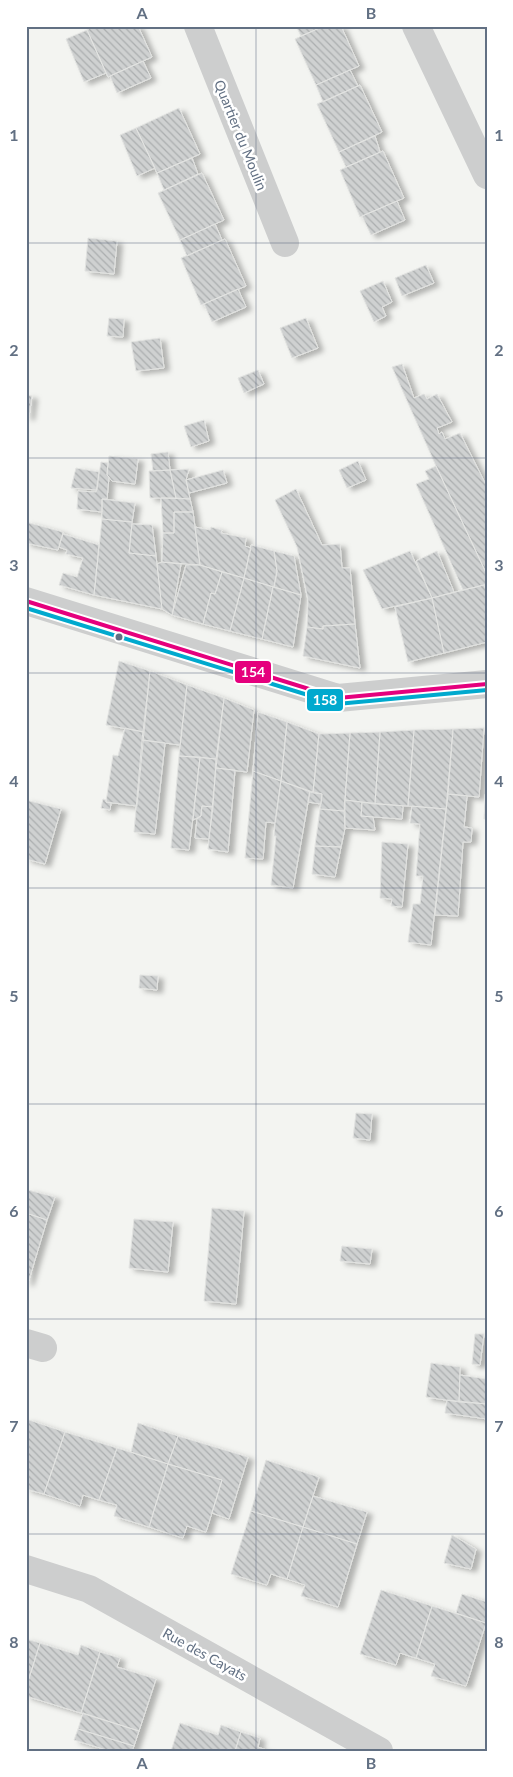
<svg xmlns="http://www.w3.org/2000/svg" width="513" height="1777" viewBox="0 0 513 1777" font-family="Lato,sans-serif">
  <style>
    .building { fill: url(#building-back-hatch); stroke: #e2e3e1; filter: url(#shadow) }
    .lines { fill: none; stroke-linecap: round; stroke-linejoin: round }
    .minor { stroke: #cdcece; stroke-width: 28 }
    .bus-1-casing { stroke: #fff; stroke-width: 8 }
    .bus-2-casing { stroke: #fff; stroke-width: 8 }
    .bus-1 { stroke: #e5007d; stroke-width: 4 }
    .bus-2 { stroke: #00a9ce; stroke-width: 4 }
    .grid { fill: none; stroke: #627083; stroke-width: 1; stroke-opacity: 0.55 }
    .bus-dot { fill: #627083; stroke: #fff; stroke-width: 2 }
    .labels { text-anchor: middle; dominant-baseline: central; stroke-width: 5; stroke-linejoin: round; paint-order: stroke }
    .street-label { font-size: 14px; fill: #627083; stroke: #fff }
    .line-badge { stroke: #fff; stroke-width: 2 }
    .badge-label { font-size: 14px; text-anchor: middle; font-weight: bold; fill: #fff }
    .neatline { fill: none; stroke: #627083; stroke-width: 2 }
    .grid-label { font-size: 16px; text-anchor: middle; font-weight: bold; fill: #627083 }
  </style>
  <defs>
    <pattern id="building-back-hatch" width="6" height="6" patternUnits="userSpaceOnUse" patternTransform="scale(1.25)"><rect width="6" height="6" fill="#cfd1d1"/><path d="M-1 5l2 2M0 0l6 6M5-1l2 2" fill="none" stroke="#abaeaf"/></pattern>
    <filter id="shadow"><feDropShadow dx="5.5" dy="3" stdDeviation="2.5" flood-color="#0004"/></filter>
  </defs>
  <rect width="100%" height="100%" fill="#f3f4f1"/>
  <path class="building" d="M138 26 152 57 108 77 87 30 94 26Z
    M296 26H324L301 36Z
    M324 26H341L359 66 316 85 295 39Z
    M87 30 106 73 84 82 66 39Z
    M143 61 151 78 117 93 110 76Z
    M350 70 358 86 323 102 316 85Z
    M360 85 382 132 339 152 317 104Z
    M179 108 200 154 157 173 136 128Z
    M136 128 155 168 137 176 120 135Z
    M375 136 380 152 346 167 339 152Z
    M383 151 404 198 360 217 340 170Z
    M192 158 198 174 164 190 157 173Z
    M202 173 224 220 180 240 158 193Z
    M397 201 405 220 371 235 362 216Z
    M215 224 222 240 187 256 180 240Z
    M88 238 117 241 114 274 85 271Z
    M225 239 246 286 201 305 181 258Z
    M426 265 434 283 402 296 395 278Z
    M383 281 392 302 382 307 386 316 374 322 360 291Z
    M238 289 246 307 212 322 204 304Z
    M109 318 124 319 123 337 107 336Z
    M306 318 318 348 292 358 280 328Z
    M160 338 164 368 136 371 131 342Z
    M402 364 414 398 424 394 427 399 437 394 452 422 437 428 439 434 442 432 445 439 460 433 487 487V575L436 466 392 367Z
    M258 370 264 384 244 393 238 378Z
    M26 395 32 396 29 417H26Z
    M204 420 209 441 191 447 184 426Z
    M168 452 170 470 153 471 151 454Z
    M109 456 138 459 135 484 112 481 107 475Z
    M358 461 366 480 347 488 339 470Z
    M101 462 108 463 107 475 109 477 107 499H102V512L77 509 78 491 96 492Z
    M436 466 487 575V584L484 585 463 590 416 484 429 479 425 471Z
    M76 468 99 472 97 490 71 488Z
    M189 469 186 480 190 499 176 498 170 470Z
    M170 470 176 498H150L149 471Z
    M223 470 227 483 189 493 186 480Z
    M296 489 322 545 340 544 342 568H350L355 624 323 626V629L307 627 308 600 297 547 275 500Z
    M161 498 190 499 193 512H174V533H163Z
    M102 499 135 503 132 522 102 519Z
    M174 512H193L200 565 162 562 163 533H174Z
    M102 519 132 522 129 553 156 556 162 609 94 595Z
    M26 522 63 532 58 550 26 543Z
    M132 524 152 525 156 556 129 553Z
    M195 527 210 530 211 527 222 530 221 533 246 538 245 546 251 548 244 578 200 565Z
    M63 534 99 545 94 595 59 585 63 573 77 577 83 558 66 554 67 550 59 547Z
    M251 545 274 551 277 571 274 587 244 578Z
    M274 551 294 556 301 595 274 587 277 571Z
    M410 551 432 598 382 609 363 570Z
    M437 551 454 592 432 598 416 561Z
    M162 562 181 564 172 615 162 609 157 564Z
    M186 565H200L222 572 215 594 211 593 203 624 172 615Z
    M222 572 244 578 230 631 203 624 211 593 215 594Z
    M244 578 273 587 262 639 230 631Z
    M484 585 487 593V642L444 653 432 598Z
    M273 587 301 595 293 647 262 639Z
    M432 598 444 653 408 662 395 607Z
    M355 624 360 668 303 656 307 627 323 629V626Z
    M119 661 150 671 144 732 106 725Z
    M150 671 187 685 180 745 142 740Z
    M187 685 224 698 216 759 179 756Z
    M224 698 254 710 247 772 216 768Z
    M258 712 287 722 281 781 253 771Z
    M287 722 319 734 313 793 281 781Z
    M125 728 144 732 137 806 106 802 113 755 118 756Z
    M484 728 479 797 448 794 453 729Z
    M453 729 446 809 408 806 414 730Z
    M414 730 408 806 375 804 380 732Z
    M380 732 375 804 345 800 350 733Z
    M350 733 344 811 320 809 322 794 313 793 319 734Z
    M142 740 165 743 155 834 134 832Z
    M179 756 200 757 189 850 171 848Z
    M200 757 216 759 213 807 202 806 201 816 193 820Z
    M216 768 235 770 228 852 208 849Z
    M487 769V819H484Z
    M253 771 281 781 275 823 266 822 263 859 245 858Z
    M281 781 310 791 293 888 271 885 276 836H274L275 823Z
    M310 791 322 794 321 804 308 802Z
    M448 794 467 796 464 827 472 828 471 842H463L458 916 435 915Z
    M103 799 106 800V802L111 803 110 810 101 808Z
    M26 800 61 809 45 864 26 859Z
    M345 800 362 802 361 816 373 817 375 830 345 828Z
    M362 802 403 806 402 819 361 816Z
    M202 806 213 807 209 839 195 838 197 819 201 816Z
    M412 806 446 809 431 945 408 942 413 904H420L423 876H416L420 824 410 823Z
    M320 809 344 811 345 828 341 847 315 846Z
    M382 842 408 844 402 907 391 906 392 899 380 898Z
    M315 846 341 847 335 877 312 874Z
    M140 975 158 976 157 990 139 988Z
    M356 1113 372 1114 370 1140 353 1138Z
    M28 1190 55 1197 47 1220 26 1213Z
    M212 1208 244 1211 236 1304 204 1301Z
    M26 1213 47 1220 28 1283H26Z
    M134 1219 173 1222 168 1272 129 1268Z
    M342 1246 372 1249 370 1264 340 1261Z
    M475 1334H484L480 1365 472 1364Z
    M431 1363 460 1367 459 1402 426 1397Z
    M460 1375 487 1379V1404L459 1402Z
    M447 1400 487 1404V1419L445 1413Z
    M26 1419 65 1432 44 1494 26 1489Z
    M138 1423 178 1436 168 1464 131 1452Z
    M65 1432 117 1448 99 1500 83 1495 80 1506 44 1494Z
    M178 1436 248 1457 229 1519 212 1513 222 1480 168 1464Z
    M117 1448 168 1464 149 1527 114 1516 117 1505 99 1500Z
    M266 1460 319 1477 303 1527 251 1511Z
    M168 1464 222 1480 206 1532 187 1526 183 1538 149 1527Z
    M313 1496 367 1512 357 1544 303 1527Z
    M251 1511 303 1527 287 1579 271 1574 267 1585 231 1574Z
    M303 1527 357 1544 338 1607 301 1596 305 1585 287 1579Z
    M452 1535 476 1549 471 1569 444 1563Z
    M381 1590 432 1606 416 1658 400 1653 396 1665 360 1654Z
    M462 1594 487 1602 486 1623 456 1613Z
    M432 1606 486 1623 466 1686 431 1676 435 1664 416 1658Z
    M26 1639 40 1643 26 1688Z
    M40 1643 78 1655 81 1645 100 1652 81 1713 26 1696V1688Z
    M100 1652 120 1658 117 1667 156 1679 139 1731 81 1713Z
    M83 1713 139 1731 134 1746 78 1729Z
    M180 1723 218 1735 221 1725 241 1732 235 1751H171Z
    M78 1729 134 1746 132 1751H110L74 1740Z
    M241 1732 260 1738 258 1747 269 1751H235Z"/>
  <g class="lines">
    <path class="minor" d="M198 26 285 243
      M416 26 487 175
      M26 601 338 698 487 684
      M26 1343 43 1348
      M26 1569 89 1589 379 1751"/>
    <g class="bus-1-casing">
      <path id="bus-1" d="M26 601 338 698 487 684"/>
    </g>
    <g class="bus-2-casing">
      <path id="bus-2" d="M26 608 337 704 487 690"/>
    </g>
    <use href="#bus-1" class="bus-1"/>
    <use href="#bus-2" class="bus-2"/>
  </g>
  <path class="grid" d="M256 26V1751M26 243H487M26 458H487M26 673H487M26 888H487M26 1104H487M26 1319H487M26 1534H487"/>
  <circle class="bus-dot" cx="119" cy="637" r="4.5"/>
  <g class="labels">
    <g class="street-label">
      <text transform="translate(241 135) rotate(68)">Quartier du Moulin</text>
      <text transform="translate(205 1654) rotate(29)">Rue des Cayats</text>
    </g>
  </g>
  <g class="line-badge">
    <rect x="234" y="660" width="38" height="24" rx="5" fill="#e5007d"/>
    <rect x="306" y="688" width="38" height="24" rx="5" fill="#00a9ce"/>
  </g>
  <g class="badge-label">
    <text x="253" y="677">154</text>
    <text x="325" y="705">158</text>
  </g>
  <rect width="513" height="1777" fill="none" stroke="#ffffff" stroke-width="55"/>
  <rect x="28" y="28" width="458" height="1722" class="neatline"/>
  <g class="grid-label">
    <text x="142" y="19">A</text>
    <text x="371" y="19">B</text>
    <text x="14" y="141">1</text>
    <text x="499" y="141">1</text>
    <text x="14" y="356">2</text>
    <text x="499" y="356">2</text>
    <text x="14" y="571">3</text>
    <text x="499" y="571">3</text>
    <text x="14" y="787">4</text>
    <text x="499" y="787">4</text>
    <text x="14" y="1002">5</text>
    <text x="499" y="1002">5</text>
    <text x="14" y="1217">6</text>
    <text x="499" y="1217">6</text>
    <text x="14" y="1432">7</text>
    <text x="499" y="1432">7</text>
    <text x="14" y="1648">8</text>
    <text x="499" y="1648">8</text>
    <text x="142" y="1769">A</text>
    <text x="371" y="1769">B</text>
  </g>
</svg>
